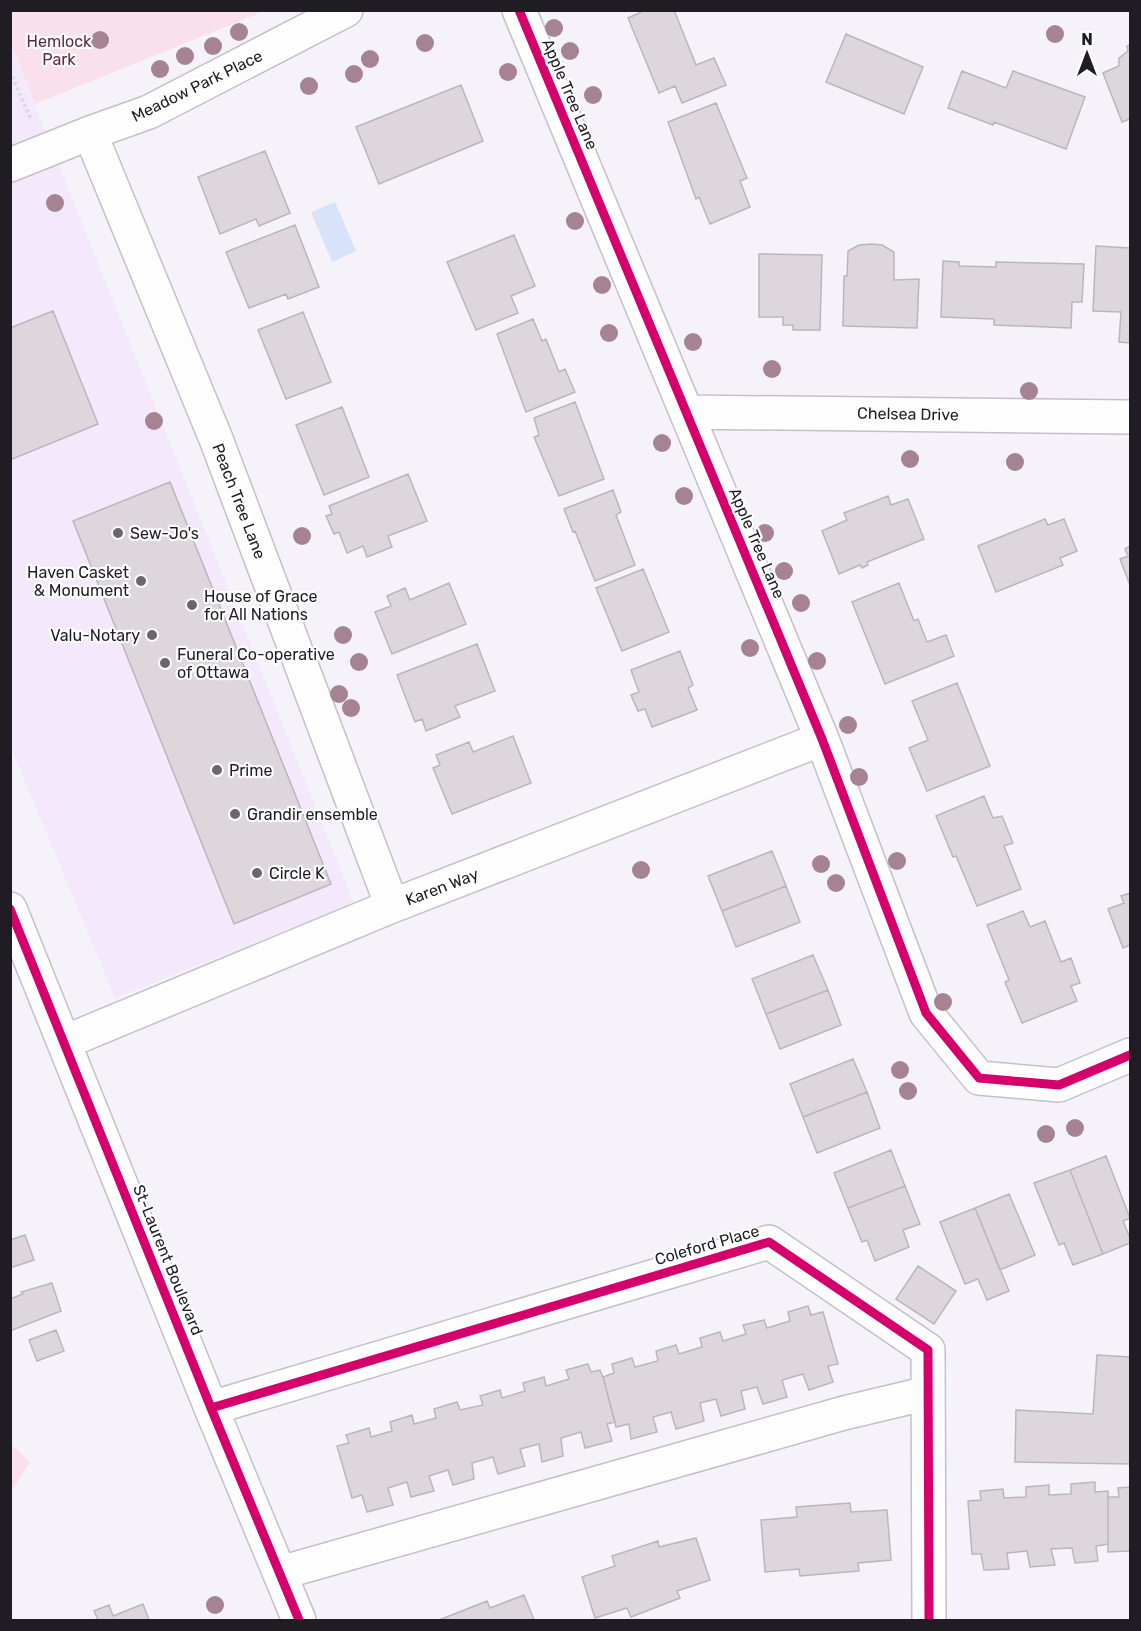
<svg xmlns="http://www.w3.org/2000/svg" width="1141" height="1631" viewBox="0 0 1141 1631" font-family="Rubik,sans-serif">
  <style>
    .built { fill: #f3e8fc }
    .green { fill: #f9e0ea }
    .water { fill: #d8e2fa }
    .building { fill: #ddd6dd; stroke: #bbb6bc; stroke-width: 1.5 }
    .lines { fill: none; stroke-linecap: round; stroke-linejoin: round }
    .minor-casing { stroke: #c4c0c8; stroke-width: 36 }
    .major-casing { stroke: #c4c0c8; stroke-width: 36 }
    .path { stroke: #dcdbdd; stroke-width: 4; stroke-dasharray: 3 3; stroke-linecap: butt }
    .minor { stroke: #fefdfe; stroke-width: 33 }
    .major { stroke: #fefdfe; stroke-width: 33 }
    .cycleway-casing { stroke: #fff; stroke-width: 13 }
    .cycleway { stroke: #d6006c; stroke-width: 9 }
    .tree { fill: #a58392 }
    .poi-dot { fill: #6b676f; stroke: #fff; stroke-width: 2 }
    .labels { text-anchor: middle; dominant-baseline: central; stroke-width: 4.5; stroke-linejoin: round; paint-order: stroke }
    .park-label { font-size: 16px; fill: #63293d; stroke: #fff }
    .street-label { font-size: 16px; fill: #201c24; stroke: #fff }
    .poi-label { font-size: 16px; fill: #201c24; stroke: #fff; text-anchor: start }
  </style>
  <rect width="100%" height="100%" fill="#f6f2fa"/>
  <path class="built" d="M10 43 354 903 115 998 11 748Z"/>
  <path class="green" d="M11 10H262V11L255 15 35 104 11 43Z
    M11 1444 30 1462 11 1492Z"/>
  <path class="water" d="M335 202 356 251 332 262 311 212Z"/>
  <path class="building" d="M646 10H674L696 65 714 58 726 85 682 103 675 86 659 93 628 18Z
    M846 34 923 67 904 114 826 82Z
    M1130 45V119L1122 122 1103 73 1119 66V58L1128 51 1127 46Z
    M962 71 1006 88 1013 71 1085 97 1066 149 994 122 993 125 948 108Z
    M461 85 483 141 379 184 356 127Z
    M716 103 747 178 740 181 750 207 710 224 699 197 696 199 668 122Z
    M265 151 290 213 259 226 256 219 220 234 198 177Z
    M295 225 319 287 288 299 286 294 249 308 226 252Z
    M514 235 535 286 511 296 518 313 476 330 447 262Z
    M872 244 882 245 894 252V280L919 279 917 328 843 326 844 276H847L848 251 859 245Z
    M1096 246 1130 248V343L1119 342 1121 312 1093 311Z
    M759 254 822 255 820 330H793V325H783V317H759Z
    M943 261 959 262V266L996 267V262L1084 264 1082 302H1072L1071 328 994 325V319L941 317Z
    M53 311 98 424 10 460V328Z
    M303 312 331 382 286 399 258 330Z
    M533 319 542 341 546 339 559 372 565 369 575 392 526 412 497 334Z
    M575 402 604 479 559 496 534 437 539 435 534 418Z
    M342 407 369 477 324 495 296 425Z
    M408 474 427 521 388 536 392 547 367 557 363 546 347 553 339 532 334 534 326 516 332 514 329 506Z
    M170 482 331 884 234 924 73 521Z
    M613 490 621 512 616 515 635 565 595 581 575 531 573 532 564 509Z
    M888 496 891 505 908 499 924 539 867 562 868 565 862 568 860 565 839 574 822 531 847 520 844 513Z
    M1045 519 1048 525 1064 519 1077 551 1060 558 1063 565 996 592 978 546Z
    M1130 546V585L1120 559 1128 556 1125 549Z
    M643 569 669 632 622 651 596 588Z
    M449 583 466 624 392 654 375 612 391 606 387 596 405 588 410 600Z
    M899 583 914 621 918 619 927 642 946 635 954 656 885 684 852 602Z
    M477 644 495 691 455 706 460 717 426 731 422 719 415 722 397 675Z
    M680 651 693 685 688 688 697 710 652 727 645 709 638 711 631 695 639 692 631 670Z
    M957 683 990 766 927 791 909 748 928 740 912 701Z
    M513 736 531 783 452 814 433 768 440 765 436 755 469 742 473 752Z
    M984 796 993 818 1002 816 1013 843 1004 846 1021 889 977 906 956 856 953 857 936 816Z
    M772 851 786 886 722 911 708 876Z
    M786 886 800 922 736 947 722 911Z
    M1130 893V945L1123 948 1108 909 1124 903 1121 896Z
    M1023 911 1030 927 1045 921 1061 962 1071 958 1080 983 1071 986 1077 1001 1022 1023 1005 982 1009 980 987 925Z
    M813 955 828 990 766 1014 752 979Z
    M828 990 841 1025 780 1049 766 1014Z
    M853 1059 867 1092 803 1117 790 1084Z
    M867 1092 880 1128 817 1153 803 1117Z
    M891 1150 905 1186 848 1208 834 1173Z
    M1106 1156 1130 1218 1123 1221 1130 1238V1243L1103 1254 1070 1170Z
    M1070 1170 1103 1254 1073 1265 1064 1243 1059 1245 1034 1183Z
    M905 1186 920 1224 903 1230 909 1247 875 1261 867 1240 862 1242 848 1208Z
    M1009 1194 1035 1255 1000 1270 975 1208Z
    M975 1208 1009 1291 987 1300 978 1279 965 1284 940 1222Z
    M25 1235 34 1260 10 1268V1240Z
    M918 1266 956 1291 934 1324 896 1299Z
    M52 1283 61 1311 10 1331V1299L23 1294 21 1292Z
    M808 1306 811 1315 823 1312 838 1364 828 1366 833 1382 809 1390 803 1374 782 1380 787 1397 763 1404 757 1387 741 1391 745 1409 721 1416 716 1399 700 1403 704 1421 676 1429 671 1412 653 1417 657 1432 631 1439 629 1424 616 1427 603 1377 614 1373 612 1364 632 1358 635 1367 658 1361 656 1351 676 1345 679 1354 702 1347 700 1338 720 1332 723 1341 746 1334 743 1325 764 1320 767 1328 790 1321 788 1312Z
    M56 1330 64 1351 37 1361 29 1340Z
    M1097 1355 1130 1357V1464L1015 1462 1016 1410 1093 1414Z
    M588 1364 591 1372 600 1370 603 1377 615 1422 607 1424 612 1441 585 1448 581 1432 561 1438 563 1456 542 1462 539 1444 520 1449 525 1466 498 1474 493 1457 472 1463 474 1479 453 1485 448 1470 429 1476 434 1491 411 1497 407 1482 388 1488 393 1505 367 1512 362 1495 352 1498 337 1446 349 1443 346 1435 369 1428 371 1437 392 1431 390 1422 412 1415 414 1424 436 1418 434 1409 457 1402 460 1410 483 1405 480 1396 500 1390 502 1398 525 1391 523 1383 544 1377 546 1386 569 1379 566 1370Z
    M1095 1482V1492L1108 1491V1544L1096 1546 1098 1561 1075 1563 1072 1548 1051 1549 1055 1565 1030 1567 1027 1551 1007 1553 1009 1569 984 1570 981 1554H972L968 1501 981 1500 980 1491 1003 1489 1004 1498 1026 1497V1487L1049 1485V1495L1071 1494V1484Z
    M1130 1487V1551L1108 1552V1497H1119L1118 1488Z
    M850 1503 851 1512 887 1510 891 1560 858 1563 859 1571 800 1576 799 1569 765 1572 761 1520 797 1517 796 1507Z
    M696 1538 710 1580 677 1591 680 1598 631 1617 627 1608 595 1618 582 1577 615 1566 612 1556 658 1541 659 1547Z
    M524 1595 534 1620H439L487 1601 490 1608Z
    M143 1604 149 1620H98L94 1611 109 1605 113 1616Z"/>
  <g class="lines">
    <g class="minor-casing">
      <path id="minor" d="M519 10 822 739 926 1013 979 1078 1059 1085 1130 1055
        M90 133 216 439 392 906
        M10 165 90 133 149 112 346 10
        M686 412 1130 417
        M65 1042 392 906 822 739
        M211 1408 769 1242 928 1350 929 1620
        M280 1573 844 1413 928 1393"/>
    </g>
    <g class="major-casing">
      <path id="major" d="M10 909 211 1408 299 1620"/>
    </g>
    <path class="path" d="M10 71 31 120"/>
    <use href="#minor" class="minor"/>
    <use href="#major" class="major"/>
    <g class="cycleway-casing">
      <path id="cycleway" d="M519 10 822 739 926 1013 979 1078 1059 1085 1130 1055
        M10 909 211 1408 299 1620
        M211 1408 769 1242 928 1350 929 1620"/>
    </g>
    <use href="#cycleway" class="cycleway"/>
  </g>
  <g class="tree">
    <circle cx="554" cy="28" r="9"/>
    <circle cx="239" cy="32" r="9"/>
    <circle cx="1055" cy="34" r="9"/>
    <circle cx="100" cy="40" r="9"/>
    <circle cx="425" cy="43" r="9"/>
    <circle cx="213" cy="46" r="9"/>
    <circle cx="570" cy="51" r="9"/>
    <circle cx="185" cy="56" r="9"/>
    <circle cx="370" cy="59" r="9"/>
    <circle cx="160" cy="69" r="9"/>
    <circle cx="508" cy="72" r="9"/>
    <circle cx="354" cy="74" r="9"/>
    <circle cx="309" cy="86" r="9"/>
    <circle cx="593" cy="95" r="9"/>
    <circle cx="55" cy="203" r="9"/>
    <circle cx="575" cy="221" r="9"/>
    <circle cx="602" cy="285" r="9"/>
    <circle cx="609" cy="333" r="9"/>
    <circle cx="693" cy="342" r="9"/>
    <circle cx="772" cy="369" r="9"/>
    <circle cx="1029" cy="391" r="9"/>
    <circle cx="154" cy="421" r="9"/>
    <circle cx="662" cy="443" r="9"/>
    <circle cx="910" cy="459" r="9"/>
    <circle cx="1015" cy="462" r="9"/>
    <circle cx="684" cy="496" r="9"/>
    <circle cx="765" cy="533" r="9"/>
    <circle cx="302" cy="536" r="9"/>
    <circle cx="784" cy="571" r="9"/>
    <circle cx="801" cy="603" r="9"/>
    <circle cx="343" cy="635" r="9"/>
    <circle cx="750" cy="648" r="9"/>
    <circle cx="817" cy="661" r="9"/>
    <circle cx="359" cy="662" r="9"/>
    <circle cx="339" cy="694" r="9"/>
    <circle cx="351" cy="708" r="9"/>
    <circle cx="848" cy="725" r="9"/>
    <circle cx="859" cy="777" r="9"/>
    <circle cx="897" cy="861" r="9"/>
    <circle cx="821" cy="864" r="9"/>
    <circle cx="641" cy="870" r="9"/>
    <circle cx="836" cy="883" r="9"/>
    <circle cx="943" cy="1002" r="9"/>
    <circle cx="900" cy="1070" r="9"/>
    <circle cx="908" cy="1091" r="9"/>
    <circle cx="1075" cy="1128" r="9"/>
    <circle cx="1046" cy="1134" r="9"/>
    <circle cx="215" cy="1605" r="9"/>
  </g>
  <g class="poi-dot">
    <circle cx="118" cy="533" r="6"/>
    <circle cx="141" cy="581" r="6"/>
    <circle cx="192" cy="605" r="6"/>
    <circle cx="152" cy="635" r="6"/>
    <circle cx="165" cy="663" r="6"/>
    <circle cx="217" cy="770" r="6"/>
    <circle cx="235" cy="814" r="6"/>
    <circle cx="257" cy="873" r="6"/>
  </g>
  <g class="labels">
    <g class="park-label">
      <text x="59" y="41">Hemlock<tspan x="59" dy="18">Park</tspan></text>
    </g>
    <g class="street-label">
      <text transform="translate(197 86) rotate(-26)">Meadow Park Place</text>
      <text transform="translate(570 94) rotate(67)">Apple Tree Lane</text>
      <text transform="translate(908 414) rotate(1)">Chelsea Drive</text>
      <text transform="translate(239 501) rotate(69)">Peach Tree Lane</text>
      <text transform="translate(757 543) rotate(67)">Apple Tree Lane</text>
      <text transform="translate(442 887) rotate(-21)">Karen Way</text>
      <text transform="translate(707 1245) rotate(-16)">Coleford Place</text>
      <text transform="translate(168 1260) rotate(68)">St-Laurent Boulevard</text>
    </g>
    <g class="poi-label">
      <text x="130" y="533">Sew-Jo's</text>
      <text x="129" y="572" text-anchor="end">Haven Casket<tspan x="129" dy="18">&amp; Monument</tspan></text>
      <text x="204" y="596">House of Grace<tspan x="204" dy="18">for All Nations</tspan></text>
      <text x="140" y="635" text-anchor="end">Valu-Notary</text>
      <text x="177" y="654">Funeral Co-operative<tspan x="177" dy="18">of Ottawa</tspan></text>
      <text x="229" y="770">Prime</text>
      <text x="247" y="814">Grandir ensemble</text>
      <text x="269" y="873">Circle K</text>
    </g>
  </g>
  <rect width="1141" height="1631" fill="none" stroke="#201c24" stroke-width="24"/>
  <g transform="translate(1087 54)" stroke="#ffffff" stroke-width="4.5" paint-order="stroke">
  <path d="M0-4.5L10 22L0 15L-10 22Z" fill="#201c24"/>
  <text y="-9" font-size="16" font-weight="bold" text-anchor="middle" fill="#201c24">N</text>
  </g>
</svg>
